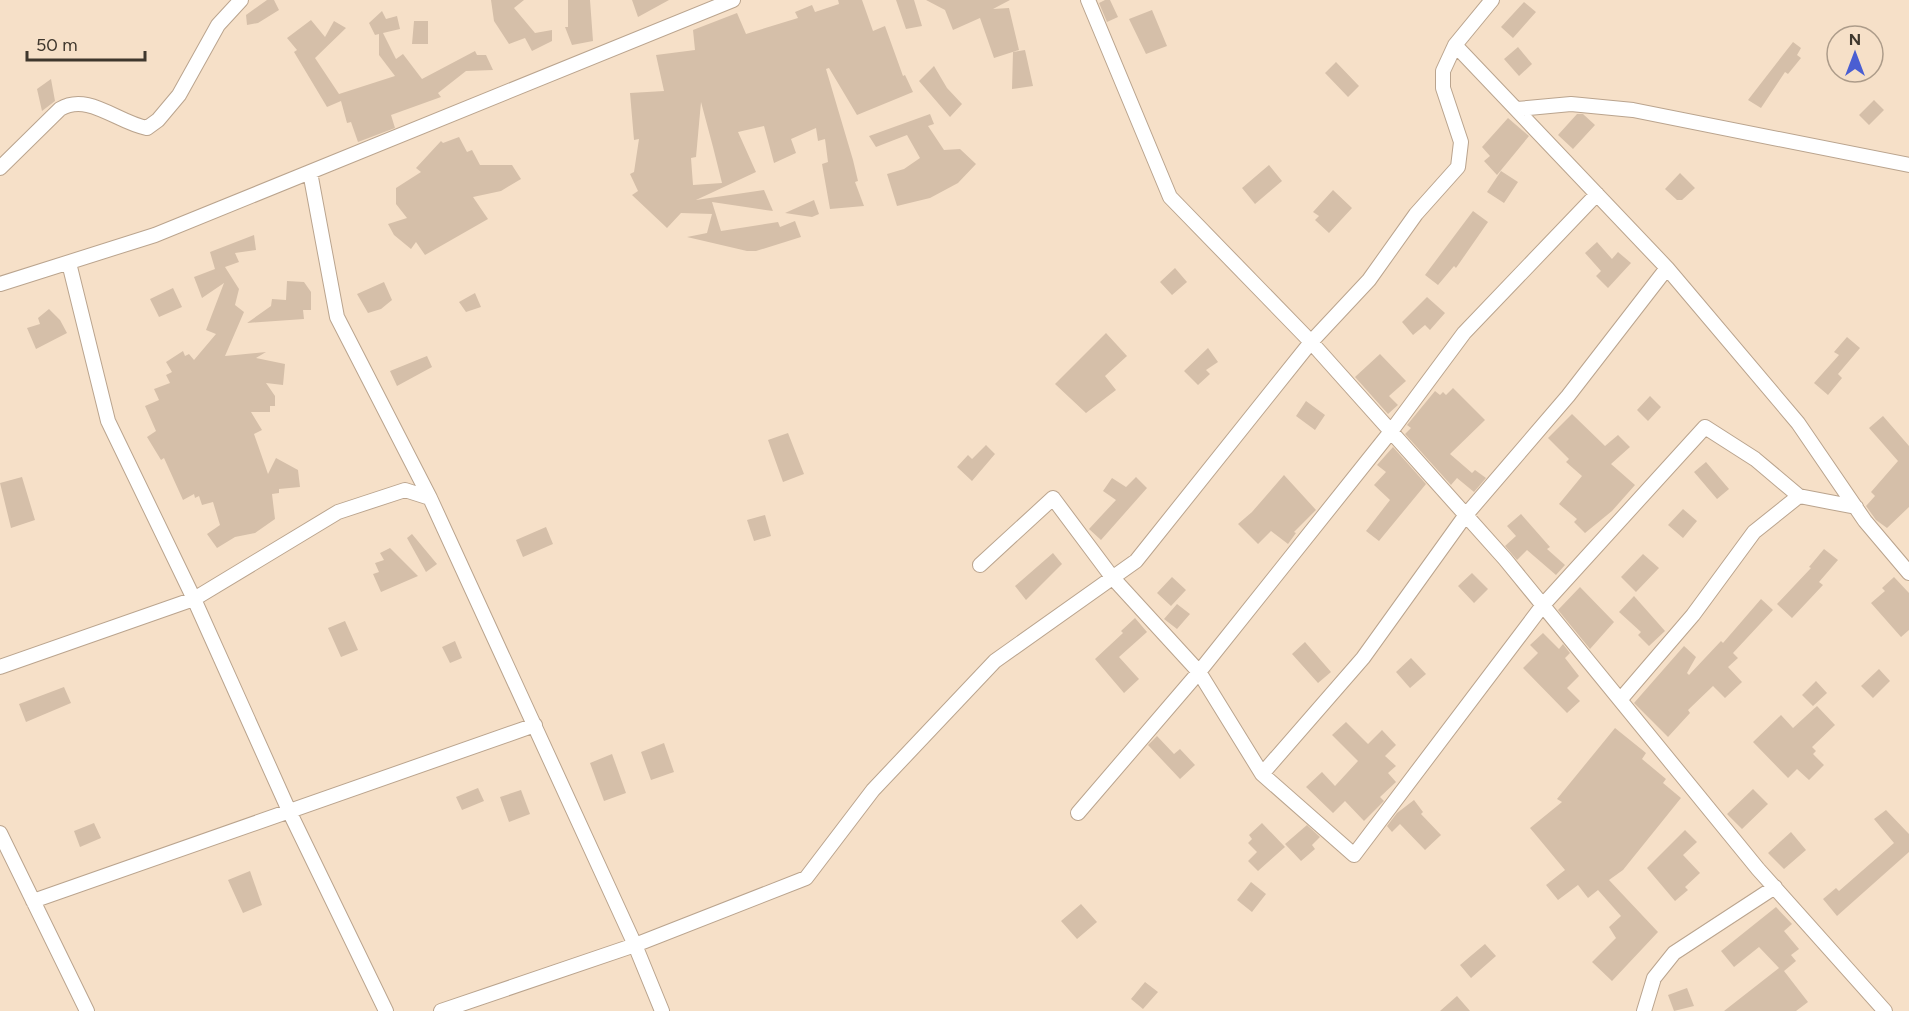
<svg xmlns="http://www.w3.org/2000/svg" width="1909" height="1011" viewBox="0 0 1909 1011" font-family="Figtree,sans-serif">
  <style>
    .building { fill: #d5bfa9; fill-rule: evenodd }
    .lines { fill: none; stroke-linecap: round; stroke-linejoin: round }
    .minor-casing { stroke: #baa48e; stroke-width: 16 }
    .minor { stroke: #fff; stroke-width: 14 }
  </style>
  <rect width="100%" height="100%" fill="#f6e0c8"/>
  <path class="building" d="M267 0H274L279 10 258 23 247 25 246 15Z
    M491 0H524L514 8 535 33 552 30V41L532 51 525 38 509 44 494 21Z
    M568 0H590L593 41 572 45 565 27H568Z
    M632 0H669L638 17Z
    M838 0H862L873 31 885 26 903 76 905 75 913 92 857 115 829 68 826 69 853 160 858 181 855 182 864 206 830 209 822 164 828 162 825 139 818 141 816 128 791 139 796 153 774 163 764 126 738 132 756 172 696 200 764 190 773 211 712 202 721 231 778 222 780 227 795 221 801 237 756 251H747L687 237 707 233 712 214 681 213 667 228 632 195 638 191 630 174 634 172 639 139 634 140 630 93 664 91 656 55 695 50 693 30 737 13 746 34 798 18 795 12 812 5 815 12 839 4ZM701 102 713 147 722 183 693 185 691 158 696 157Z
    M896 0H914L922 26 906 29Z
    M926 0H1010L993 9 1009 8 1019 50 994 58 980 18 953 30 945 10Z
    M1105 0H1110L1118 17 1107 22 1099 3Z
    M1524 2 1536 12 1513 38 1501 27Z
    M1152 10 1167 46 1146 54 1129 19Z
    M382 11 386 19 397 16 400 29 383 33 396 59 403 54 422 79 475 51 477 55H486L493 70 466 71 438 93 441 97 391 115 395 128 358 142 351 122 347 123 341 101 327 107 294 52 297 50 287 38 311 20 325 37 334 21 346 28 315 58 339 94 395 76 379 55V34L375 35 369 23Z
    M414 21H428V44H412Z
    M1793 42 1801 48 1797 55 1801 58 1788 74 1785 72 1761 108 1748 100Z
    M1518 47 1532 64 1519 76 1504 59Z
    M1025 50 1033 86 1012 89 1013 52Z
    M1336 62 1359 86 1348 97 1325 73Z
    M934 66 947 88 962 104 950 117 919 81Z
    M51 79 55 101 42 111 37 89Z
    M1874 100 1884 110 1869 125 1859 115Z
    M930 114 934 124 928 126 944 150 960 149 976 164 958 183 930 198 897 206 887 174 904 169 920 158 907 135 876 147 869 136Z
    M1577 114H1583L1595 125 1573 149 1558 135Z
    M1508 118 1529 136 1497 175 1484 161 1490 156 1482 147Z
    M459 137 467 152 472 150 480 165H512L521 179 501 191 473 197 488 219 425 255 416 242 411 249 394 235 388 224 407 218 396 204V188L421 172 416 168 441 141 443 143Z
    M1269 165 1282 181 1255 204 1242 188Z
    M1501 171 1518 182 1504 203 1487 192Z
    M1680 173 1695 188 1682 200H1677L1665 189Z
    M1333 190 1352 208 1329 233 1315 220 1319 216 1313 212Z
    M814 200 819 214 812 217 785 213Z
    M1473 211 1488 222 1456 268 1454 266 1438 285 1425 275Z
    M254 235 256 250 235 253 239 262 225 267 239 289 235 305 244 312 225 356 266 352 256 358 285 364 283 385 266 383 275 396V406H270V412H251L262 430 254 434 268 474 276 458 298 470 300 487 279 489V493L272 494 275 519 255 533 235 537 217 548 207 534 220 525 213 502 202 505 199 496 195 498 194 494 183 500 164 458 161 460 147 437 156 431 145 406 159 400 154 389 170 383 166 375 172 372 166 362 183 351 185 356 189 354 194 360 216 334 206 330 224 283 202 298 194 277 215 269 210 252Z
    M1597 242 1612 259 1618 252 1631 263 1608 288 1596 276 1601 271 1585 253Z
    M1175 268 1187 282 1172 295 1160 282Z
    M287 281 304 282 311 292V310H303L304 319 247 323 271 306 272 299 286 300Z
    M384 282 392 300 381 309 368 313 357 294Z
    M173 288 182 307 159 317 150 299Z
    M475 293 481 307 466 312 459 302Z
    M1427 297 1445 313 1430 330 1425 325 1413 335 1402 322Z
    M49 309 60 320 67 333 36 349 27 328 40 324 38 318Z
    M1106 333 1127 356 1105 376 1116 390 1086 413 1055 384Z
    M1847 337 1860 348 1838 374 1842 378 1828 395 1814 383 1839 355 1834 352Z
    M1208 348 1218 362 1206 370 1210 374 1198 385 1184 371Z
    M1380 354 1406 381 1389 396 1398 405 1388 414 1355 377Z
    M427 356 432 367 397 386 390 371Z
    M1453 388 1485 420 1450 454 1472 473 1475 470 1486 478 1474 492 1457 478 1451 485 1405 434 1411 428 1407 425 1435 391 1440 395 1443 392 1446 395Z
    M1650 396 1661 407 1648 421 1637 410Z
    M1306 401 1325 415 1315 430 1296 416Z
    M1572 414 1605 446 1618 435 1630 447 1611 464 1635 485 1612 511 1585 533 1574 522 1577 519 1559 504 1582 476 1566 462 1569 459 1548 438Z
    M1883 416 1909 446V507L1887 528 1876 520 1866 506 1875 496 1871 492 1898 461 1869 428Z
    M788 433 804 474 783 482 768 440Z
    M986 445 995 454 972 481 957 467 968 455 972 459Z
    M1393 447 1426 484 1379 541 1366 531 1390 500 1374 485 1386 472 1377 465Z
    M1706 462 1729 489 1717 499 1694 472Z
    M1284 475 1316 510 1294 532 1296 533 1288 544 1271 531 1258 544 1238 524 1252 512Z
    M22 477 35 520 11 528 0 483Z
    M1136 477 1147 488 1101 540 1089 529 1116 500 1103 491 1112 478 1126 487Z
    M1683 509 1697 521 1683 538 1668 525Z
    M1521 514 1550 547 1547 549 1565 565 1556 575 1527 550 1517 560 1505 546 1516 536 1507 526Z
    M765 515 771 536 754 541 747 520Z
    M546 527 553 544 523 557 516 540Z
    M412 534 437 564 426 572 407 538Z
    M390 548 418 576 381 592 373 574 379 572 375 563 384 560 380 553Z
    M1824 549 1838 560 1819 582 1823 585 1792 618 1777 604 1811 568 1809 567Z
    M1053 553 1062 564 1026 600 1015 586Z
    M1643 554 1659 568 1636 592 1621 577Z
    M1472 573 1488 589 1474 603 1458 586Z
    M1172 577 1186 590 1171 606 1157 593Z
    M1894 577 1909 593V630L1901 637 1871 603 1885 591 1882 588Z
    M1580 587 1614 622 1590 649 1558 610Z
    M1634 596 1665 631 1649 646 1638 635 1641 632 1619 612Z
    M1761 599 1773 610 1733 653 1738 658 1728 667 1742 682 1725 698 1713 686 1688 710 1690 713 1668 737 1634 703 1684 646 1696 657 1687 673 1689 675 1721 641 1723 643Z
    M1177 604 1190 614 1177 629 1164 619Z
    M1135 618 1147 632 1119 657 1139 679 1124 693 1095 659 1123 633 1121 631Z
    M345 621 358 650 341 657 328 628Z
    M1543 633 1559 649 1563 644 1570 653 1565 658 1579 676 1567 688 1580 701 1567 713 1523 668 1538 653 1530 645Z
    M455 641 462 658 450 663 442 647Z
    M1305 642 1331 672 1318 683 1292 654Z
    M1411 658 1426 674 1410 688 1396 672Z
    M1879 669 1890 681 1873 698 1861 686Z
    M1816 681 1827 693 1813 706 1802 695Z
    M64 687 71 703 26 722 19 704Z
    M1817 706 1835 725 1812 747 1816 751 1813 754 1824 765 1809 780 1797 769 1788 778 1753 742 1781 715 1793 728Z
    M1346 722 1368 744 1382 730 1396 745 1385 756 1396 766 1388 773 1396 782 1380 797 1384 801 1364 821 1345 801 1333 813 1306 787 1322 772 1335 786 1358 761 1332 735Z
    M1615 728 1646 753 1642 759 1666 779 1663 783 1681 798 1623 870 1609 880 1658 932 1612 981 1592 962 1616 938 1609 927 1621 916 1598 890 1588 898 1578 885 1558 900 1546 885 1565 870 1530 828 1562 802 1557 799Z
    M1157 736 1174 754 1180 749 1195 765 1180 779 1148 745Z
    M664 743 674 772 651 780 641 752Z
    M612 754 626 793 604 801 590 763Z
    M478 788 484 801 462 810 456 797Z
    M1753 789 1768 804 1742 829 1727 814Z
    M521 790 530 814 509 822 500 797Z
    M1414 800 1423 812 1421 814 1441 835 1425 850 1400 824 1392 832 1387 826 1397 813Z
    M1886 810 1909 834V852L1837 916 1823 899 1836 888 1839 891 1894 843 1874 819Z
    M94 823 101 838 80 847 74 831Z
    M1262 823 1285 847 1258 871 1248 861 1257 852 1248 843 1252 839 1249 835Z
    M1307 825 1320 837 1312 845 1315 849 1301 861 1285 844Z
    M1685 830 1697 842 1683 855 1700 873 1685 887 1688 890 1675 901 1647 868Z
    M1791 832 1806 850 1784 869 1768 853Z
    M250 871 262 905 243 913 228 880Z
    M1251 882 1266 894 1252 912 1237 900Z
    M1081 904 1097 922 1077 939 1061 921Z
    M1776 907 1792 924 1784 931 1799 949 1791 955 1796 961 1784 971 1808 1002 1796 1011H1724L1779 968 1759 947 1734 967 1721 951Z
    M1485 944 1496 956 1471 978 1460 965Z
    M1145 982 1158 992 1143 1009 1131 999Z
    M1687 988 1694 1006 1674 1011 1668 995Z
    M1457 996 1470 1011H1440Z"/>
  <g class="lines">
    <g class="minor-casing">
      <path id="minor" d="M1492 0 1455 45 1443 71V88L1461 142 1458 167 1416 214 1369 280 1311 342 1505 559 1758 869 1885 1011
        M1455 45 1667 268 1798 423 1865 521 1909 573
        M1517 109 1571 104 1633 110 1909 165
        M0 168 60 109C88 92 118 123 147 128L158 120 179 95 218 25 241 0
        M310 172 337 317 430 498 635 945 662 1011
        M69 263 108 421 194 599 290 813 386 1011
        M0 284 155 235 733 0
        M980 565 1053 498 1112 577 1199 672 1262 774 1354 855 1543 605 1705 427 1755 459 1799 496
        M0 667 194 599 338 512 405 490 430 498
        M1620 700 1693 615 1754 532 1799 496 1856 507
        M1262 774 1363 658 1465 516 1568 396 1667 268
        M1078 813 1199 672 1392 430 1464 333 1597 194
        M0 833 87 1011
        M33 901 535 725
        M441 1011 635 945 806 878 873 790 995 661 1136 561 1311 342 1170 197 1088 0
        M1644 1011 1654 978 1674 953 1775 887"/>
    </g>
    <use href="#minor" class="minor"/>
  </g>
  <g transform="translate(1855 54)"><circle r="28" fill="#f6e0c8" stroke="#ad9c8a" stroke-width="1.5"/>
  <path d="M0-4.5L10 22L0 15L-10 22Z" fill="#4a5ed2"/>
  <text y="-9" font-size="16" font-weight="bold" text-anchor="middle" fill="#3f372d">N</text>
  </g>
  <path d="M27 51v9h118v-9" fill="none" stroke="#3f372d" stroke-width="3"/>
  <text x="36" y="51" font-size="18" fill="#3f372d" stroke="#f6e0c8" stroke-width="4.5" paint-order="stroke">50 m</text>
</svg>
